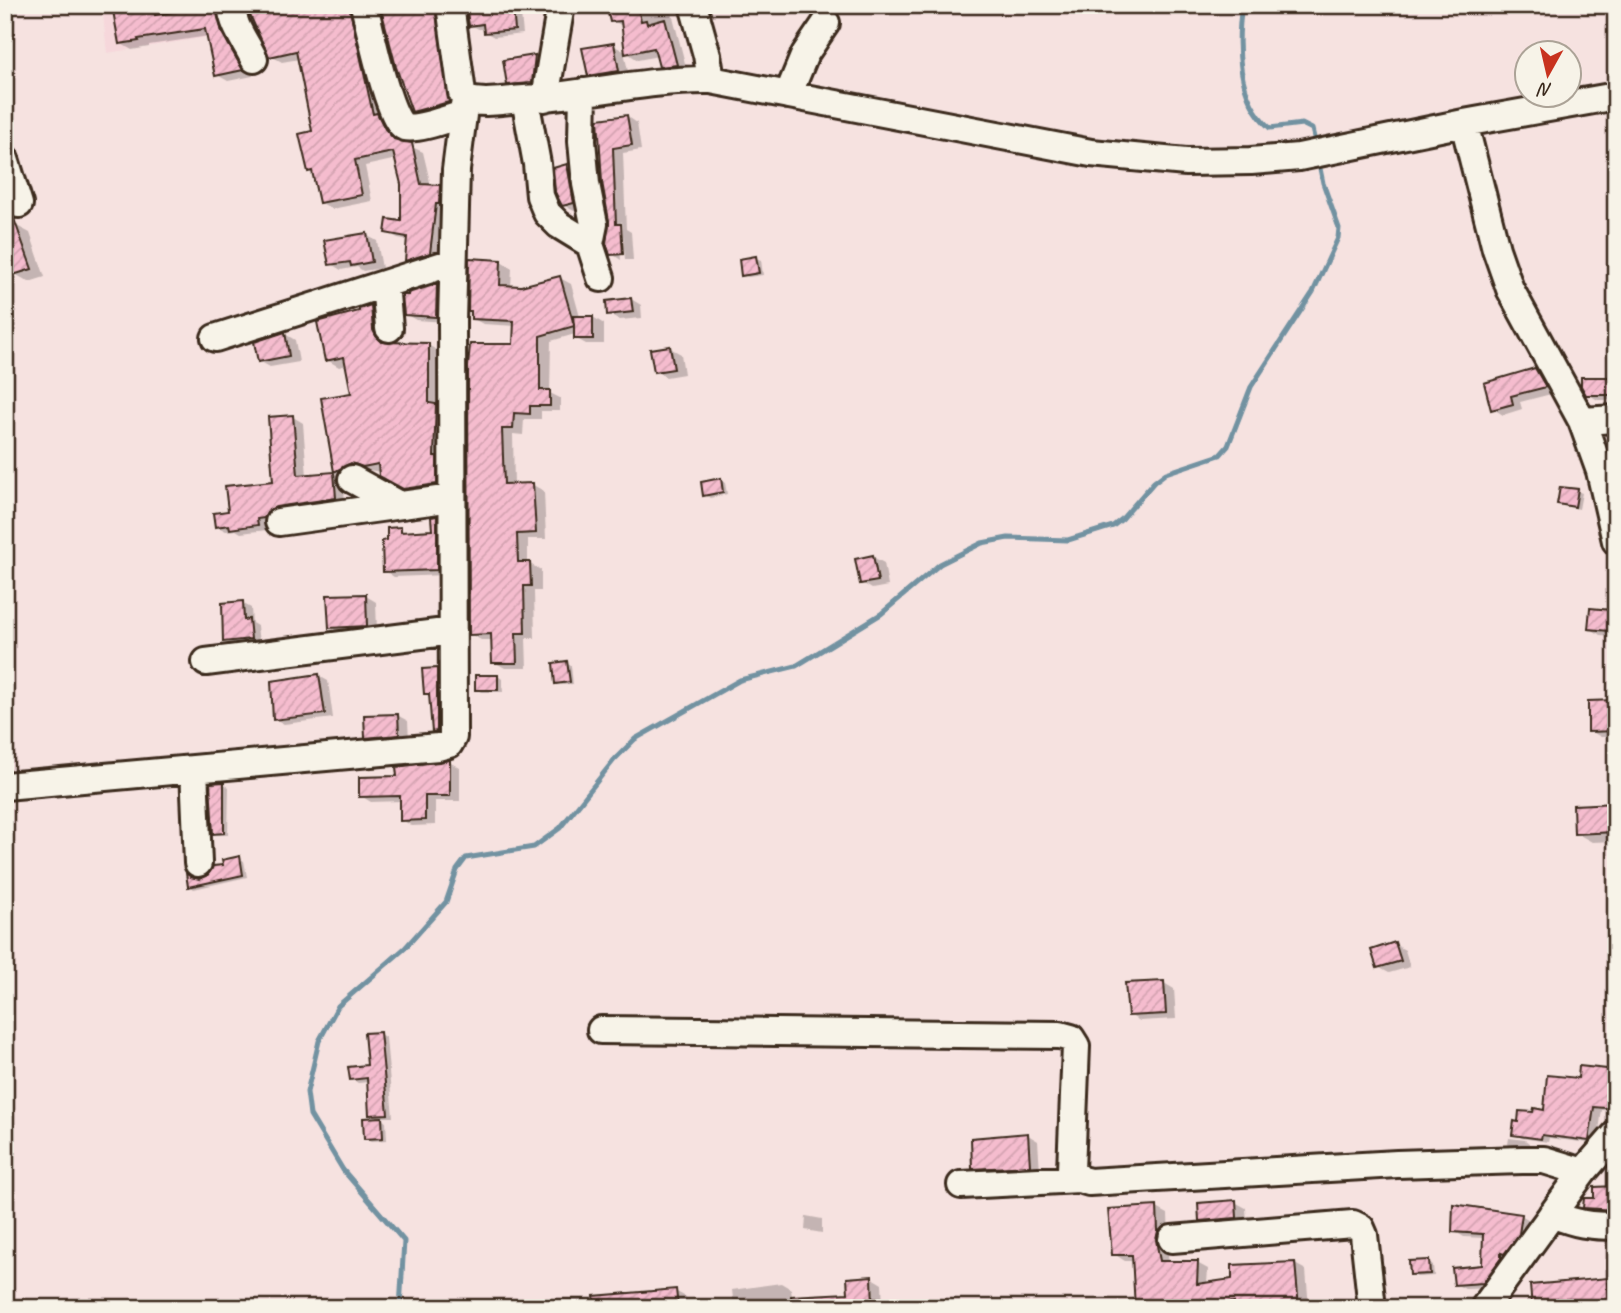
<svg xmlns="http://www.w3.org/2000/svg" width="1621" height="1313" viewBox="0 0 1621 1313" font-family="Caveat,sans-serif">
  <style>
    .built { fill: #f6d7db }
    .shadow { fill: #0003 }
    .lines { fill: none; stroke-linecap: round; stroke-linejoin: round }
    .stream { stroke: #7292a1; stroke-width: 5 }
    .building { fill: url(#building-hatch); stroke: #3b2a1e; stroke-width: 2 }
    .minor-casing { stroke: #3b2a1e; stroke-width: 32 }
    .minor { stroke: #f7f3e8; stroke-width: 26 }
  </style>
  <defs>
    <pattern id="building-hatch" width="6" height="6" patternUnits="userSpaceOnUse" patternTransform="scale(1.75)"><rect width="6" height="6" fill="#f5bcce"/><path d="M-1 1l2-2M0 6l6-6M5 7l2-2" fill="none" stroke="#d3a2b0"/></pattern>
  </defs>
  <rect width="100%" height="100%" fill="#f6e2e0"/>
  <filter id="ink" filterUnits="userSpaceOnUse"><feTurbulence type="fractalNoise" baseFrequency=".0143" numOctaves="2"/><feDisplacementMap in="SourceGraphic" scale="14" xChannelSelector="R" yChannelSelector="G"/><feConvolveMatrix kernelMatrix="1 2 1 2 8 2 1 2 1" color-interpolation-filters="sRGB"/></filter>
  <g filter="url(#ink)">
    <path class="built" d="M102 5H204L208 37 107 53Z"/>
    <path class="shadow" d="M114 5H162L164 15 208 9V5H228L233 40 253 76 228 81 217 75 209 36 149 45V47L132 50 120 43Z
      M248 5H361L389 122 401 142 423 152 431 186 439 187 451 193 441 259 417 266 406 260 409 240 398 238 386 232 402 223 403 184 397 159 365 166 372 201 332 209 320 202 314 173 310 171 314 132 299 59 282 62 271 56Z
      M381 5H447L459 108 424 117 413 110Z
      M485 5H520L523 34 494 37 485 32V29H479L470 25Z
      M608 5H670L687 71 672 72 660 66 658 56 638 60 624 51 629 77 600 81 589 75 613 45 627 53 624 27 612 20Z
      M534 57 545 63 542 88 519 90 508 84Z
      M627 116 637 123 641 150 623 153 626 229 631 232 633 260H625L622 221 619 230 621 260 612 254 611 221 600 121Z
      M567 166 577 172 583 208 574 211 563 205Z
      M15 225 30 233 45 277 29 282 15 274Z
      M366 235 377 241 382 268 363 271 357 267 341 270 331 264Z
      M756 258 761 260 763 275 748 277 743 275Z
      M501 261 512 268 511 287 521 288 560 278 571 284 580 317H593L604 324V344H586L575 338V334L551 341 550 393 560 398V411H541V419H524L523 435 513 434 514 485H533L544 491 546 539H528V563L541 570V591H534L535 638H526L527 668H505L494 662 493 640H481L470 634V367L515 346 516 326 483 324 472 318Z
      M437 285 447 291 446 322 416 320 405 314 410 294Z
      M631 299 641 305 642 318 620 320 609 314Z
      M371 307 382 313 387 344 428 345 440 352 448 490 416 495 380 475V472L364 469 347 478 343 475 345 503 266 524 267 530 241 533 236 530 226 531 216 526 230 512 274 483 293 417 303 423 307 476 333 473 336 475 323 400 353 394 347 365 339 367 327 360 361 312Z
      M285 334 295 340 299 362 270 367 259 361Z
      M670 348 681 354 684 374 666 377 655 371Z
      M1535 370 1546 376 1555 393 1520 402 1522 409 1503 415 1492 408Z
      M1616 378V400H1598L1587 394Z
      M720 480 725 483 727 494 710 498 705 495Z
      M1577 491 1582 493 1579 509 1559 504Z
      M436 518 445 523 446 575 394 577 385 571 389 542 400 529 408 533 433 532Z
      M873 557 884 563 888 586 872 589 862 583Z
      M366 596 376 602 377 631 341 633 330 627Z
      M242 603 251 608 252 623 257 626 259 643 233 645 225 641Z
      M1611 612 1616 615V636L1600 635 1590 628Z
      M566 663 571 666 573 684 562 685 557 683Z
      M437 670 445 675 442 736 433 731 431 696 425 693Z
      M319 676 328 681 333 718 284 724 275 719Z
      M498 676 502 679 503 692H482L477 689Z
      M1616 702V737H1601L1590 731Z
      M397 715 408 721 409 740 377 743 367 737Z
      M449 762 460 768V801H435V825L412 826 402 820V801L371 802 361 796 398 778Z
      M224 784 229 787 228 835H219L214 833Z
      M1616 805V841L1592 842 1576 833Z
      M239 858 244 861 247 877 194 889 190 886Z
      M1394 944 1405 950 1410 967 1389 973 1378 967Z
      M1164 983 1174 989 1176 1019 1140 1021 1129 1015Z
      M380 1034 386 1038 393 1117H379L386 1122 387 1140 371 1141 366 1138 380 1119 371 1114 369 1082 358 1083 352 1079 369 1066Z
      M1615 1064 1616 1111 1602 1110 1597 1144 1549 1138 1548 1142 1522 1138 1514 1134 1545 1112 1579 1080 1614 1072Z
      M1028 1135 1038 1141 1040 1171 985 1174 974 1168Z
      M1509 1138 1525 1140 1529 1143V1146H1513L1508 1144Z
      M1616 1188V1214L1595 1212 1585 1207Z
      M1235 1202 1246 1208 1247 1223 1212 1226 1201 1220Z
      M1157 1208 1168 1214 1169 1238 1167 1247 1169 1263H1197L1208 1269 1207 1284 1234 1281 1295 1264 1306 1270 1309 1308H1137L1134 1261H1125L1114 1254Z
      M1521 1215 1531 1221 1493 1288 1465 1289 1455 1284 1484 1267 1485 1238 1464 1237 1454 1231Z
      M806 1216 822 1219V1233L805 1230Z
      M1429 1262 1433 1265 1434 1276 1417 1277 1412 1274Z
      M872 1278 882 1284 883 1308H734L732 1290 781 1283 791 1289 792 1297 850 1295Z
      M1607 1280 1616 1285V1308H1534Z
      M675 1291 686 1297 687 1308H619Z
      M584 1298 595 1304V1308H546V1299Z"/>
    <g class="lines">
      <path class="stream" d="M1242 5C1236 46 1237 99 1270 128L1302 124 1312 129 1316 146
        M400 1308 404 1241 343 1170 310 1115 307 1092 319 1041 338 1006 405 948 446 902 457 870 466 858 534 847 560 828 614 760 635 739 740 680 796 666 881 614 940 564 982 543 1008 538 1068 540 1113 526 1122 519 1154 482 1166 473 1220 455 1228 446 1251 387 1313 292 1338 238 1339 228 1323 183 1318 159"/>
    </g>
    <path class="building" d="M112 5H153L155 15 216 5 222 33 243 70 215 76 205 29 138 39 139 41 119 44Z
      M298 5H349L373 114 377 113 385 129 394 139 412 143 421 184 440 185 439 204H436L430 253 405 261 407 237 385 233 387 219 401 221V184L393 152 355 160 362 195 319 203 312 171 308 172 299 134 312 131 296 51 269 57 249 13Z
      M380 5H435L449 102 412 112 396 67Z
      M466 5H500L501 9 513 8 515 30 484 33 483 24 469 26Z
      M606 5H637L641 21 646 20 647 24 665 19 677 65 659 67 654 48 625 54 621 21 610 22Z
      M614 43 619 71 588 76 582 48Z
      M535 55 532 83 507 85 503 60Z
      M627 115 632 145 613 148 616 224H621L623 254 610 255 606 243 609 221 602 182 598 119Z
      M567 164 574 203 562 206 555 192 553 168Z
      M5 211 14 219 32 269 13 275 5 252Z
      M367 233 372 262 351 266 350 262 329 265 324 240Z
      M756 256 759 273 741 276 739 259Z
      M469 258 501 260 500 285 521 286 560 276 574 325 573 316H593V339H574V326L540 336V390H550V406H530V414L514 413 513 429H502L504 484 533 483 536 533 517 534 518 562H530L531 586H524L525 633H516L517 663H492L491 634 469 635 468 367 470 344H513L514 321 471 319V311H468Z
      M437 284 436 317 404 315 402 295H408V293Z
      M631 298 633 312 607 315 606 301Z
      M371 305 373 330 376 336 382 342 429 343V403L436 404 434 456H437V484L403 489 379 476 378 464 363 467 351 463 334 472 321 398 351 393 344 357 325 361 317 322 359 311V309Z
      M285 332 289 356 258 362 254 342Z
      M670 346 674 369 654 372 650 349Z
      M1535 368 1546 387 1511 396 1513 404 1491 410 1484 383Z
      M1581 377H1616V395H1586L1581 386Z
      M293 415 298 475 334 472 336 498 276 507 269 510 264 518 257 519 258 525 230 529 229 525 215 527 213 513 228 511 225 486 273 481 268 417Z
      M721 478 723 492 703 496 701 482Z
      M1560 487 1578 489 1575 507 1557 504Z
      M437 516V570L383 572 382 541 387 540V528L401 527V532L432 530 431 517Z
      M873 555 878 581 860 584 855 559Z
      M366 594 367 626 329 628 327 595Z
      M243 601 244 620 249 619 251 639 223 642 222 603Z
      M1590 608 1611 610 1609 631 1588 629Z
      M567 661 570 682 555 684 553 663Z
      M437 668V731L432 732 429 694H424L422 669Z
      M319 674 325 714 273 720 271 681Z
      M475 675H498V690H475Z
      M1616 700V731L1588 732V701Z
      M398 714 399 735 365 738 364 715Z
      M450 760V796H425V820L400 821V796L359 797V777L397 776 396 767Z
      M224 782V833L213 834 210 783Z
      M1616 803V832L1574 834 1573 805Z
      M240 856 243 875 188 887 186 873 191 877 199 879 207 876 213 866 223 865 222 860Z
      M1395 942 1401 961 1377 968 1371 950Z
      M1164 981 1166 1014 1128 1016 1125 983Z
      M380 1032 388 1114 369 1115 367 1078 350 1080 348 1067 367 1065 364 1033Z
      M1579 1066 1616 1070V1109L1594 1107 1589 1141 1542 1135 1541 1139 1512 1135 1514 1121 1518 1122 1519 1111 1533 1112 1534 1108 1544 1110 1547 1075 1578 1078Z
      M382 1117 383 1138 364 1139 363 1118Z
      M1028 1133 1030 1166 972 1169 971 1138Z
      M1616 1186V1210L1583 1208 1584 1198H1594V1187Z
      M1236 1200 1237 1218 1199 1221 1198 1203Z
      M1453 1204 1522 1214 1519 1234 1504 1254 1501 1253V1258L1483 1283 1454 1285 1452 1268 1482 1265 1483 1234 1452 1232Z
      M1157 1206 1158 1231 1156 1240 1160 1261H1198L1197 1284 1232 1279V1265L1295 1262 1299 1308H1234V1302L1201 1308H1135L1132 1255H1112L1108 1209Z
      M1429 1260 1430 1274 1410 1275 1409 1261Z
      M872 1276 873 1308H791V1296L848 1293 847 1278Z
      M1608 1278 1610 1306 1596 1307V1303L1532 1308 1530 1285Z
      M676 1289 678 1308H595L594 1296Z"/>
    <g class="lines">
      <g class="minor-casing">
        <path id="minor" d="M231 5C233 27 245 40 254 59
          M364 5C369 24 389 123 405 127 419 130 449 118 463 114
          M693 5 707 55 711 80
          M583 92 582 141 586 184 594 224 590 244 601 278
          M788 95 805 54 826 23
          M545 98 561 5
          M465 99C484 105 504 100 524 99 586 95 648 79 711 80L1091 153 1186 162 1251 161 1299 157 1464 123 1616 96
          M525 99 537 164 540 196 547 213 559 225 590 244
          M1464 123 1496 249 1510 289 1582 421 1600 471 1616 541
          M5 159 19 204
          M385 284 389 328
          M215 338 453 262
          M1582 421 1616 419
          M352 479 399 505
          M279 522 452 498
          M206 662 453 631
          M194 769 198 863
          M5 786 438 747 449 744 453 737 452 321 456 170 465 99 462 93 450 5
          M601 1030 1060 1035 1071 1038 1076 1046 1071 1170 1079 1179 1089 1182 1397 1164 1522 1160H1544L1583 1172
          M961 1185 1079 1179
          M1552 1214C1576 1224 1590 1226 1616 1226
          M1172 1239 1353 1224 1361 1228 1364 1235 1372 1308
          M1484 1308 1583 1172 1616 1134"/>
      </g>
      <use href="#minor" class="minor"/>
    </g>
  </g>
  <rect width="1621" height="1313" fill="none" stroke="#f7f3e8" stroke-width="28"/>
  <rect x="14" y="14" width="1593" height="1285" fill="none" stroke="#3b2a1e" stroke-width="2.5" filter="url(#ink)"/>
  <g transform="translate(1548 74) rotate(188)"><circle r="33" fill="#f7f3e8" stroke="#aca397" stroke-width="2"/>
  <path d="M0-5L12 26L0 18L-12 26Z" fill="#c8321e"/>
  <text y="-10" font-size="19" font-weight="bold" text-anchor="middle" fill="#3b2a1e">N</text>
  </g>
</svg>
